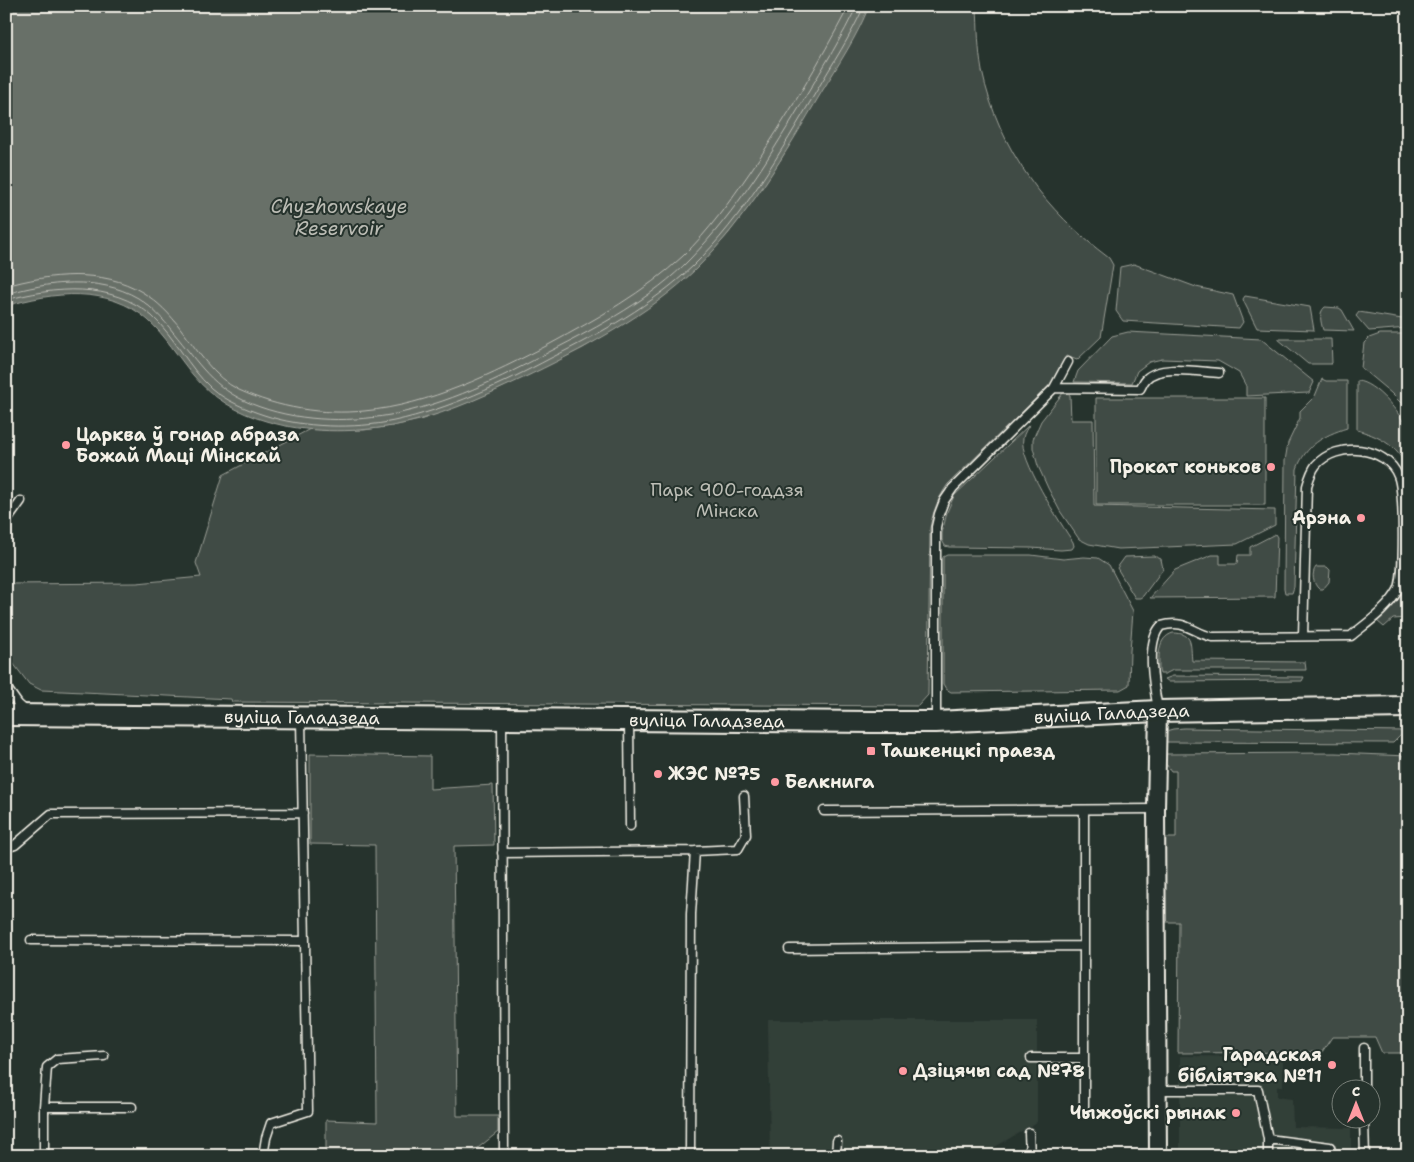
<svg xmlns="http://www.w3.org/2000/svg" width="1414" height="1162" viewBox="0 0 1414 1162" font-family="'Shantell Sans',sans-serif">
  <style>
    .built { fill: #333f39 }
    .green { fill: #414b45; stroke: #9a9e96 }
    .water { fill: #676f68; stroke: #9fa39b }
    .lines { fill: none; stroke-linecap: round; stroke-linejoin: round }
    .shore { stroke: #bcbdb5; stroke-width: 1 }
    .service-casing { stroke: #f4f1e8; stroke-width: 11 }
    .minor-casing { stroke: #f4f1e8; stroke-width: 20 }
    .tertiary-casing { stroke: #f4f1e8; stroke-width: 24 }
    .service { stroke: #26332d; stroke-width: 8 }
    .minor { stroke: #26332d; stroke-width: 16 }
    .tertiary { stroke: #26332d; stroke-width: 20 }
    .poi-dot { fill: #ff9aa2; stroke: #26332d; stroke-width: 2 }
    .labels { text-anchor: middle; dominant-baseline: central; stroke-width: 4; stroke-linejoin: round; paint-order: stroke }
    .poi-label { font-size: 18px; font-weight: bold; fill: #f4f1e8; stroke: #26332d; text-anchor: start }
    .park-label { font-size: 18px; fill: #bebfb7; stroke: #26332d }
    .street-label { font-size: 18px; fill: #f4f1e8; stroke: #26332d }
    .water-label { font-size: 19px; font-style: italic; fill: #bcbdb5; stroke: #26332d }
  </style>
  <rect width="100%" height="100%" fill="#26332d"/>
  <filter id="ink" filterUnits="userSpaceOnUse"><feTurbulence type="fractalNoise" baseFrequency=".02" numOctaves="2"/><feDisplacementMap in="SourceGraphic" scale="10" xChannelSelector="R" yChannelSelector="G"/><feConvolveMatrix kernelMatrix="1 2 1 2 8 2 1 2 1" color-interpolation-filters="sRGB"/></filter>
  <g filter="url(#ink)">
    <path class="built" d="M768 1020H1037V1122L995 1147V1156H770Z
      M1180 1056 1283 1057V1086L1277 1087V1097L1292 1099 1293 1127 1351 1128V1156H1180Z"/>
    <path class="green" d="M869 6H977C978 28 978 49 982 71 999 150 1045 210 1109 258L1113 265 1101 337 1077 360 1066 356 1049 386 948 484C938 498 933 512 930 528L928 695 918 706 232 702 231 699 41 690 29 684 6 654V584L137 583 201 577 196 563 223 475 310 429 364 430 392 426 420 420 466 403 499 389 583 348 624 323 660 299 696 269 728 234 753 200 781 159Z
      M1134 264 1196 287 1233 295 1243 322 1239 328 1123 321 1116 311 1120 267Z
      M1245 296 1310 307 1314 330 1257 328 1244 302 1243 299Z
      M1325 307 1339 308 1342 310 1354 331 1323 330C1321 322 1318 313 1325 307Z
      M1359 312 1408 320V328L1369 331 1356 316Z
      M1128 332 1261 339 1314 382 1309 393 1246 396V386L1239 373 1218 361 1162 359 1149 362 1137 371 1132 383 1074 382 1078 371 1112 336Z
      M1380 334H1402L1408 336V410L1391 393 1361 368 1364 343 1369 338Z
      M1278 339H1331L1332 363 1331 364H1308Z
      M1322 379 1326 381H1347V428C1324 435 1305 446 1297 469L1294 587 1292 593H1285L1284 588 1285 461 1288 443 1300 418V411L1315 396Z
      M1357 381C1375 382 1401 414 1408 430V481C1407 451 1383 437 1357 430Z
      M1063 393 1070 395 1071 420H1093L1094 506 1275 510V525L1237 544 1118 549 1089 544 1079 539 1060 511 1048 488 1038 466 1033 448V439L1041 421Z
      M1096 398H1265V505H1096Z
      M1030 424C1027 428 1024 433 1023 438 1018 458 1061 524 1073 542L1074 546 1072 549 1061 550 1031 548 949 547 945 546 942 540V533L947 512 954 496Z
      M1275 534 1277 537 1275 597 1150 598 1175 570 1212 555H1220V564H1237L1238 555H1250V547Z
      M947 555H1031L1063 559 1084 557 1098 558 1109 565 1133 611 1130 651 1129 685 1120 690 951 692 946 689 943 684V557Z
      M1154 556 1161 559 1163 569 1143 596 1140 598H1135L1117 568 1125 557Z
      M1316 567H1327L1330 570 1329 582 1323 589H1319C1313 584 1311 573 1316 567Z
      M1408 573V618L1393 619 1384 627 1377 621C1397 602 1402 600 1408 573Z
      M1173 633C1194 633 1190 645 1192 661L1305 662 1306 670H1173L1165 674H1160L1159 670C1159 655 1157 638 1173 633Z
      M1173 676 1304 677 1302 681 1169 682 1165 679Z
      M1173 729 1184 728 1405 731 1393 743 1165 742 1166 731Z
      M1335 753 1408 756V1053H1382L1375 1037H1332L1322 1052 1178 1053 1179 922H1163L1161 838H1176V771H1171L1164 761V754Z
      M310 754 430 756V789L493 785 494 845 454 846 457 1116H498V1132L468 1156H326V1120L377 1122 375 845 310 844Z"/>
    <path class="water" d="M6 6H869C857 37 838 65 821 93 785 154 748 217 697 268 651 314 580 351 521 379 480 398 437 418 392 426 352 433 305 433 266 421 238 413 212 398 193 375 178 357 165 335 148 320 109 285 52 292 6 306Z"/>
    <g class="lines">
      <path class="shore" d="M6 286C48 274 103 268 142 292 157 301 170 314 181 329 198 351 213 377 239 390 278 408 322 415 364 411 430 405 492 374 550 344 596 319 645 292 683 256 709 231 730 201 750 172 786 119 819 63 849 6
        M6 294C47 282 99 275 138 298 152 307 163 319 173 332 199 363 212 388 252 404 294 421 345 423 390 415 446 405 501 378 551 351 598 327 653 298 690 259 737 211 772 153 806 96 824 66 842 37 857 6
        M6 300C53 287 112 281 152 316 175 337 188 367 211 388 226 401 246 409 264 415 302 428 355 429 394 421 449 409 502 384 551 358 601 333 652 305 693 266 743 218 781 151 816 92 832 64 851 36 864 6"/>
      <g class="service-casing">
        <path id="service" d="M1054 388 1140 389C1142 386 1143 382 1146 379 1160 364 1199 372 1219 373
          M6 522 21 501
          M6 687 18 704 27 712
          M1158 709C1154 688 1145 642 1161 626 1186 619 1191 632 1212 637L1351 636C1367 623 1388 609 1398 590 1405 578 1404 490 1398 476 1386 446 1337 441 1316 465 1312 470 1309 479 1307 486L1303 636
          M502 720 504 1156
          M629 720 630 826
          M936 722V527L939 514 944 501 953 488 1054 388 1068 362
          M1084 810V1108
          M824 811 1156 809
          M6 848 15 845 51 814 303 813
          M502 853 695 851 738 849 746 835 744 796
          M31 940 305 941
          M789 949 1084 946
          M1364 1048V1090
          M1031 1058H1084
          M1157 1090H1258L1268 1139 1330 1147 1332 1155 1350 1156
          M44 1107H132
          M1364 1120 1365 1156
          M1029 1133 1030 1156
          M44 1156V1107L47 1067 57 1059 104 1056
          M263 1156 266 1138 271 1123 308 1111 301 719
          M690 1156 691 914 695 851
          M836 1156 837 1141
          M1268 1156V1139"/>
      </g>
      <g class="minor-casing">
        <path id="minor" d="M1158 1156 1156 809 1158 711"/>
      </g>
      <g class="tertiary-casing">
        <g id="tertiary">
          <path id="s1" d="M6 715 872 722H936L1158 711 1408 707"/>
        </g>
      </g>
      <use href="#service" class="service"/>
      <use href="#minor" class="minor"/>
      <use href="#tertiary" class="tertiary"/>
    </g>
  </g>
  <g class="poi-dot">
    <circle cx="66" cy="445" r="5"/>
    <circle cx="1271" cy="467" r="5"/>
    <circle cx="1361" cy="518" r="5"/>
    <rect x="866" y="746" width="10" height="10" rx="2.5"/>
    <circle cx="658" cy="774" r="5"/>
    <circle cx="775" cy="782" r="5"/>
    <circle cx="1332" cy="1065" r="5"/>
    <circle cx="903" cy="1071" r="5"/>
    <circle cx="1236" cy="1113" r="5"/>
  </g>
  <g class="labels">
    <g class="poi-label">
      <text x="76" y="435">Царква ў гонар абраза<tspan x="76" dy="21">Божай Маці Мінскай</tspan></text>
      <text x="1261" y="467" text-anchor="end">Прокат коньков</text>
      <text x="1351" y="518" text-anchor="end">Арэна</text>
      <text x="881" y="751">Ташкенцкі праезд</text>
      <text x="668" y="774">ЖЭС №75</text>
      <text x="785" y="782">Белкнига</text>
      <text x="1322" y="1055" text-anchor="end">Гарадская<tspan x="1322" dy="21">бібліятэка №11</tspan></text>
      <text x="913" y="1071">Дзіцячы сад №78</text>
      <text x="1226" y="1113" text-anchor="end">Чыжоўскі рынак</text>
    </g>
    <g class="park-label">
      <text x="727" y="490">Парк 900-годдзя<tspan x="727" dy="21">Мінска</tspan></text>
    </g>
    <g class="street-label">
      <text stroke="none"><textPath href="#s1" startOffset="1106">вуліца Галадзеда</textPath></text>
      <text stroke="none"><textPath href="#s1" startOffset="296">вуліца Галадзеда</textPath></text>
      <text stroke="none"><textPath href="#s1" startOffset="701">вуліца Галадзеда</textPath></text>
    </g>
    <g class="water-label">
      <text x="339" y="206">Chyzhowskaye<tspan x="339" dy="22">Reservoir</tspan></text>
    </g>
  </g>
  <rect width="1414" height="1162" fill="none" stroke="#26332d" stroke-width="25"/>
  <rect x="12" y="12" width="1389" height="1137" fill="none" stroke="#f4f1e8" stroke-width="2" filter="url(#ink)"/>
  <g transform="translate(1356 1104)"><circle r="24" fill="#26332d" stroke="#787f78"/>
  <path d="M0-4L9 19L0 12L-9 19Z" fill="#ff9aa2"/>
  <text y="-8" font-size="14" font-weight="bold" text-anchor="middle" fill="#f4f1e8">С</text>
  </g>
</svg>
